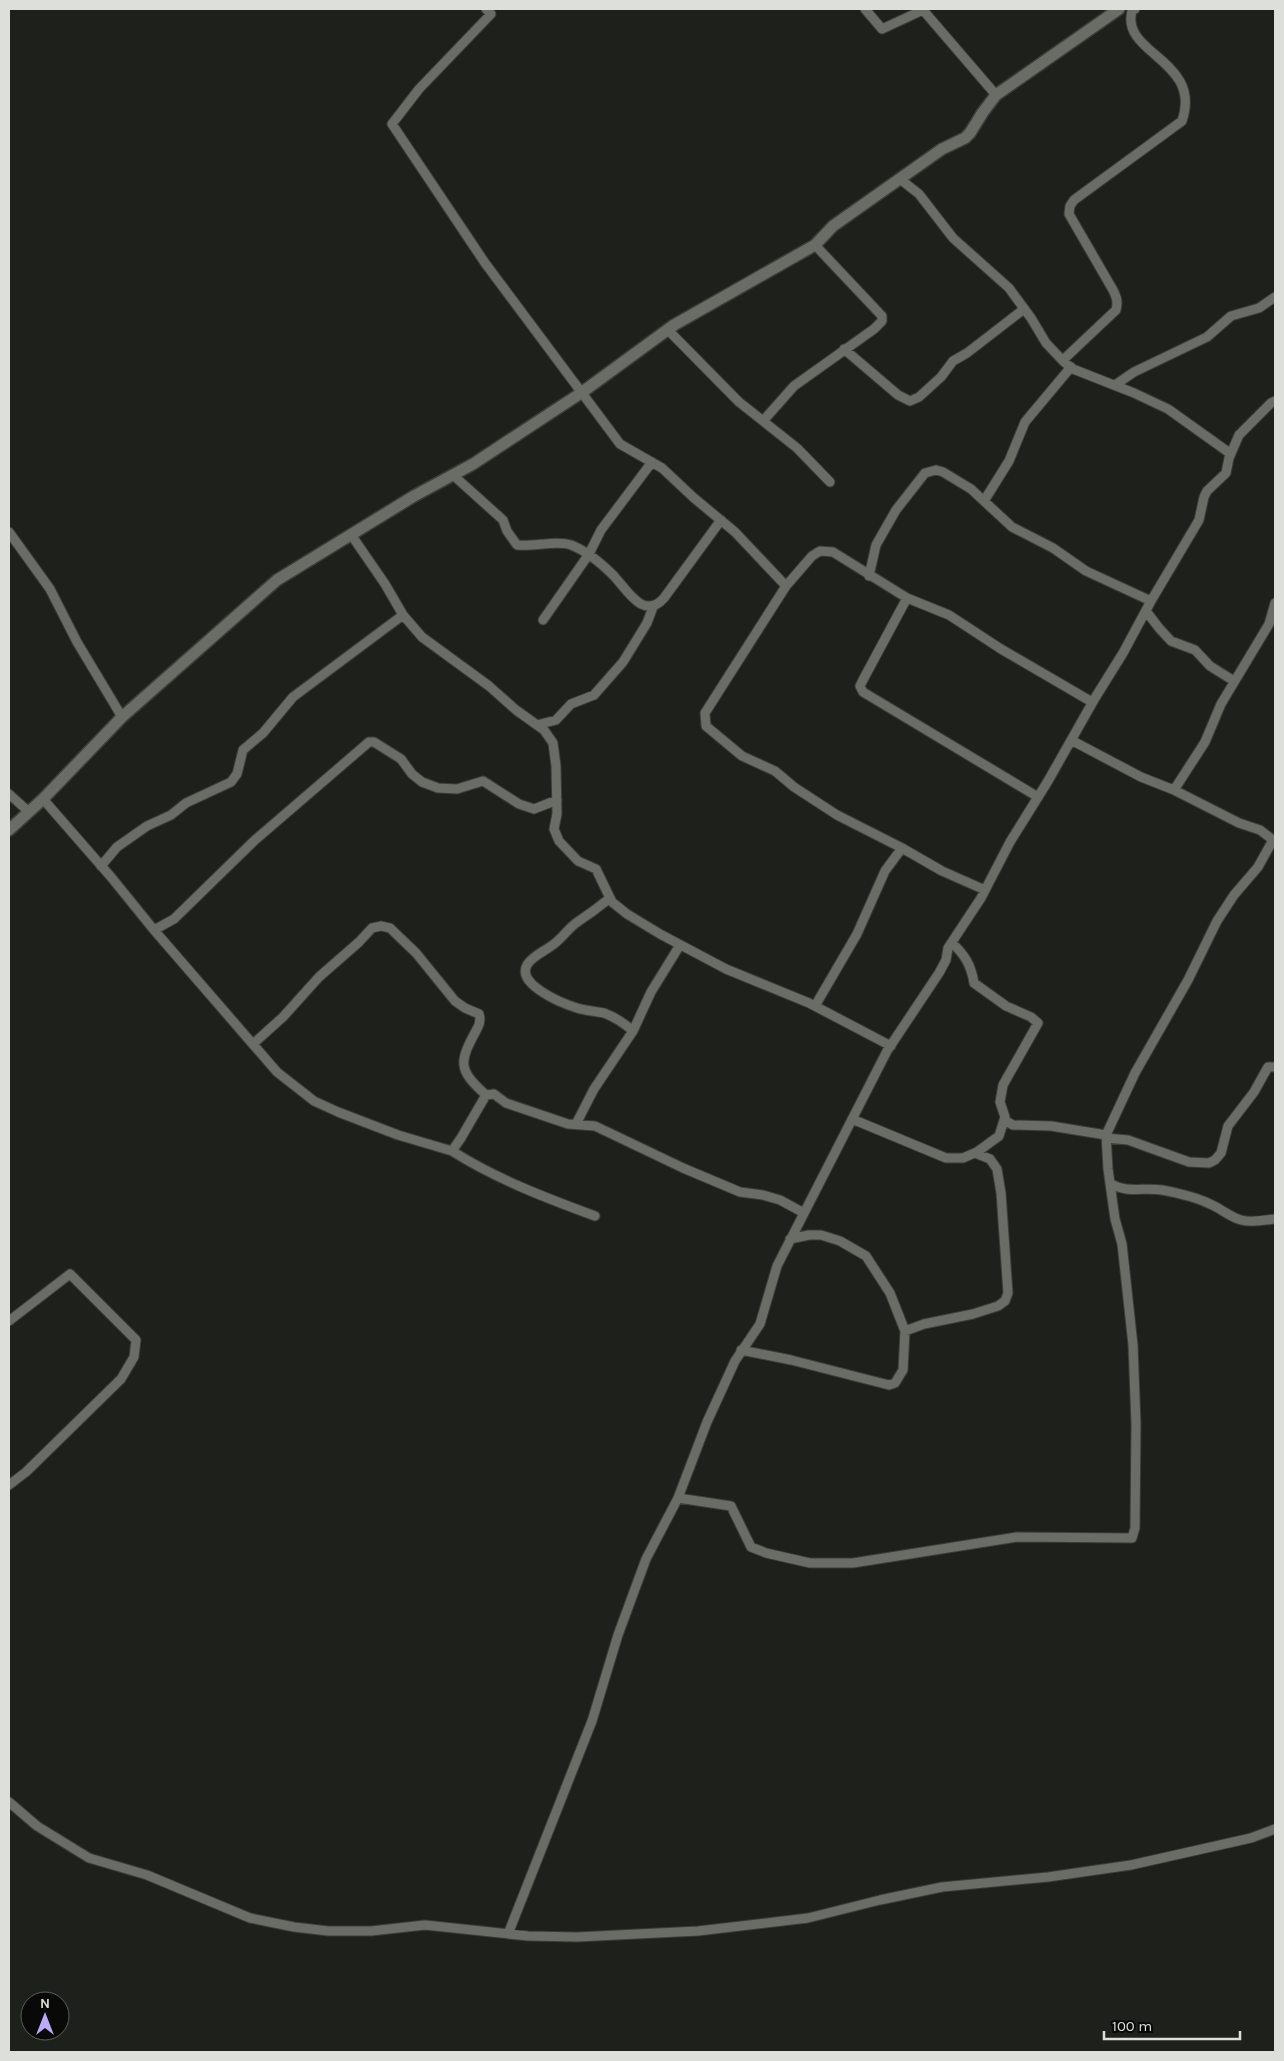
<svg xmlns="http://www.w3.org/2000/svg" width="1284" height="2061" viewBox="0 0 1284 2061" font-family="Karla,sans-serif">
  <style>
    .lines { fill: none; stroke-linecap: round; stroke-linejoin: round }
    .minor-casing { stroke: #3b3d39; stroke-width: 11 }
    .tertiary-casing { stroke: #3b3d39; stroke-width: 14 }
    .minor { stroke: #6a6c66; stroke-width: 9 }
    .tertiary { stroke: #6a6c66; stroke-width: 11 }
  </style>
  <rect width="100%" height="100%" fill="#1e201b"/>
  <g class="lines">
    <g class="minor-casing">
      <path id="minor" d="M486 9 491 14 419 89 392 124 485 263 620 444 662 468 694 498 735 532 786 586
        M865 9 882 29 923 10 996 95
        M900 179 919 194 953 238 1009 288 1031 318 1046 343 1064 362 1073 369 1134 393 1168 409 1231 454
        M668 330 739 402 797 448 830 482
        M844 349 898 395 910 401 919 397 941 377 953 361 967 353 1024 309
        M1063 360 1116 310C1118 302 1117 298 1113 290L1069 214 1070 206 1074 200 1182 121C1203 60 1120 54 1132 11L1135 9
        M1115 385 1134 372 1207 337 1231 316 1259 308 1275 297
        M763 421 794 386 874 329 882 321V316L815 245
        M453 475 503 520 507 531 517 545C533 547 557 540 571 545 587 551 602 564 614 576 627 590 644 621 664 598L721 520
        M984 501 1009 461 1025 422 1071 367
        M9 532 50 589 77 642 122 717
        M352 536 385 584 403 615 422 637 489 686 516 710 544 730 553 743 556 766 557 814 554 829 559 841 578 861 596 869 612 902 627 914 660 934 726 969 809 1003 891 1046
        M869 576 876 545 896 510 925 473 936 470 943 472 971 489 1012 527 1053 548 1086 571 1151 601
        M907 598 833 552 820 551 812 556 786 586 705 713 706 726 742 756 775 771 794 787 837 815 902 848 942 871 985 890
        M1146 611 1159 628 1171 641 1195 650 1210 666 1234 681
        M543 620 589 554 601 530 652 462
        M537 725 556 720 571 704 594 695 623 662 647 623 653 607
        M1174 790 1205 742 1221 704 1269 624 1275 603
        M9 794 29 812
        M1038 797 863 692 860 686 864 678 907 598 949 615 1001 649 1092 702
        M43 799 111 877 154 930 277 1072 314 1101 338 1112 398 1135 452 1151 461 1138 486 1095 494 1094 506 1103 568 1124 595 1126 683 1168 740 1192 763 1195 780 1200 804 1213
        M101 866 117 847 147 826 171 815 186 803 231 782 237 774 243 750 263 733 293 697 403 615
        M610 898C599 907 588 915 576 923 568 929 562 938 554 944 545 951 532 956 527 965 516 985 564 1004 577 1008 586 1011 595 1011 604 1013 615 1017 624 1023 633 1031
        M154 930 174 919 255 840 369 742H374L401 759 412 774 422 782 438 788 457 789 483 781 519 804 534 809 557 800
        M815 1006 857 934 885 871 902 848
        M253 1044 283 1017 319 977 359 942 372 928 381 926 390 928 416 953 455 1001 465 1008 479 1014C481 1020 480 1024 477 1029 459 1062 457 1069 486 1095
        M852 1119 946 1158H963L977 1152 999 1136 1005 1117 1000 1102 1003 1085 1038 1023 1031 1017 1006 1006 974 983C971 965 965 955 952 943
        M1004 1120 1013 1125 1051 1126 1106 1135
        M576 1124 594 1089 633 1031 651 992 680 945
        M1106 1138 1128 1140 1189 1162 1209 1163 1215 1160 1221 1153 1228 1126 1254 1092 1268 1067H1275
        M452 1151C496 1179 546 1198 595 1216
        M1110 1183C1127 1194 1143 1187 1162 1190 1178 1193 1196 1197 1210 1204 1220 1208 1230 1217 1241 1220 1251 1223 1265 1220 1275 1219
        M9 1321 70 1274 136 1340 134 1357 121 1379 26 1472 9 1485
        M905 1331 924 1324 973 1314 998 1306 1005 1301 1008 1293 1001 1193 997 1169 990 1159 975 1153
        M741 1350 791 1360 889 1385 895 1383 903 1370 905 1331 890 1293 866 1256 840 1241 821 1235H809L790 1239
        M678 1498 731 1506 751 1547 766 1553 810 1563H853L1017 1537 1132 1538 1135 1528 1136 1424 1133 1345 1122 1244 1115 1219 1108 1169 1106 1135 1135 1073 1188 980 1217 921 1234 895 1258 867 1273 840 1260 830 1239 823 1174 790 1141 777 1071 740
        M9 1802 37 1826 89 1858 147 1875 250 1918 294 1927 328 1931H371L425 1925 528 1936 577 1937 698 1931 808 1918 880 1900 942 1887 1048 1877 1131 1865 1251 1838 1275 1829
        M508 1934 592 1721 618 1635 646 1559 678 1498 707 1422 735 1361 760 1324 777 1266 887 1051 939 973 946 960 948 948 981 898 1010 842 1048 781 1095 698 1123 653 1151 601 1199 520 1204 497 1207 491 1226 473 1229 458 1239 435 1271 403 1275 401"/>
    </g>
    <g class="tertiary-casing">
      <path id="tertiary" d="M9 830 43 799 122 717 277 580 414 496 473 464 581 393 674 325 815 245 833 226 942 149 965 138 970 133 983 112 996 95 1119 9"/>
    </g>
    <use href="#minor" class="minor"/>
    <use href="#tertiary" class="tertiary"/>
  </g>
  <rect width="1284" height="2061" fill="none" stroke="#dddfdb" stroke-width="20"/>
  <g transform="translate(45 2016)"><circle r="24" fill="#090907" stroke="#5e5f5c"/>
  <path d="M0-4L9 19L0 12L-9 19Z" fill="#bbaaf6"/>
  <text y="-8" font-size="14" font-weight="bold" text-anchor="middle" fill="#dddfdb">N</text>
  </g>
  <path d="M1104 2031v8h136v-8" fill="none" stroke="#dddfdb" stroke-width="2.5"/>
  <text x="1112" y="2031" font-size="15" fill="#dddfdb" stroke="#090907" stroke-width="4" paint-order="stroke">100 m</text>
</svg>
